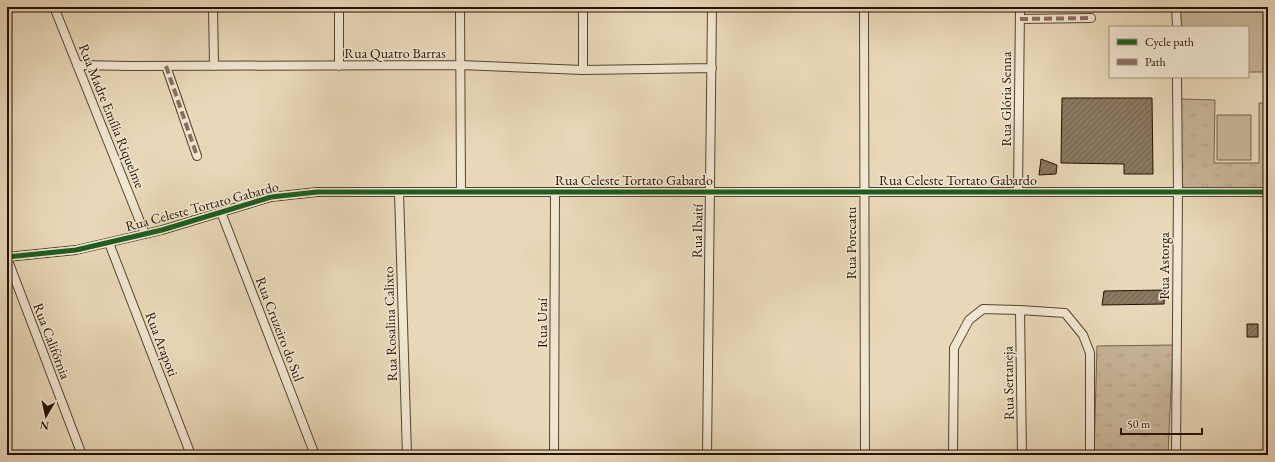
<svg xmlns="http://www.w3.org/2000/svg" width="1275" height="462" viewBox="0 0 1275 462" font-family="'EB Garamond',serif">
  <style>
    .park { fill: url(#park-tufts); stroke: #76644c }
    .pitch { fill: #c8b699; stroke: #76644c }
    .building { fill: url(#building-hatch); stroke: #241100 }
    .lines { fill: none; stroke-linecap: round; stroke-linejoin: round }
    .street-casing { stroke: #55432e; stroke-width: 10 }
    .street { stroke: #f1e6d1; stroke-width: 8 }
    .quiet { stroke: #8d6e63; stroke-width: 4; stroke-dasharray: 8 4; stroke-linecap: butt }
    .cycleway-casing { stroke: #f1e6d1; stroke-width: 8 }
    .cycleway { stroke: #1b5e20; stroke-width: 5 }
    .labels { text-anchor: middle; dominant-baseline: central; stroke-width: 3; stroke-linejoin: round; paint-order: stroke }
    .street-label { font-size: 14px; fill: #241100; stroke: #f1e6d1 }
  </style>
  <defs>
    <pattern id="park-tufts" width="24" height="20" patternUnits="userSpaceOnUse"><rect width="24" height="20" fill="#c8b699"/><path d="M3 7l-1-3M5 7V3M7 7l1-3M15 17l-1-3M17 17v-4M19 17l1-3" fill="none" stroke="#ac9b82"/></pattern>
    <pattern id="building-hatch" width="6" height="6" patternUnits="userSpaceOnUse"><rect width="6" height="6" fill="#8a7860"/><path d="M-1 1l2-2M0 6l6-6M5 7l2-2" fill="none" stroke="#71614d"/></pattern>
  </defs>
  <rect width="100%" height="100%" fill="#e9d8b8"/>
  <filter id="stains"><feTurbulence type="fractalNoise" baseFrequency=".005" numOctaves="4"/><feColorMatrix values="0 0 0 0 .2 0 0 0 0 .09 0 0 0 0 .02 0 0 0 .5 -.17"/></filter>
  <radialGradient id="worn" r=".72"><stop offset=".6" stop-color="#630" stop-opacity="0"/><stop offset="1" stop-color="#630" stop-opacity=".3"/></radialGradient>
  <path class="park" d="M1181 99 1215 100 1214 163H1259V103H1268V189H1182Z
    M1173 345 1168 455H1094L1097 346Z"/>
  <path class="pitch" d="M1180 7H1268V72H1248V27H1180Z
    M1217 115H1251V160H1217Z"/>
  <path class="building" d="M1062 98H1152L1153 174H1124V164L1061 163Z
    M1041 159 1057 165 1056 174 1039 175Z
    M1165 290 1164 304 1102 305 1104 291Z
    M1247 324H1258V337H1247Z"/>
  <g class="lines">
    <g class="street-casing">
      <path id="street" d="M54 7 145 234
        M213 7 214 66
        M339 7V66
        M460 7 461 192
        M864 7 865 455
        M1176 7 1177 27
        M1020 19 1091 18
        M77 65 132 66 460 65 583 70 712 68
        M166 66 197 156
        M583 70V7
        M399 192 407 455
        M1018 192 1020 7
        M221 212 315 455
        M109 243 191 455
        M7 257 76 250 162 230 271 197 317 192H1268
        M7 258 82 455
        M1020 310 1022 455
        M554 455 555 192
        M707 455 712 7
        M953 455 954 348 969 320 983 309 1020 310 1065 313 1083 335 1090 353V455
        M1176 455 1178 192 1177 77"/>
    </g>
    <use href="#street" class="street"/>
    <path class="quiet" d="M1020 19 1091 18
      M166 66 197 156"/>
    <g class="cycleway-casing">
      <path id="cycleway" d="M7 257 76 250 162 230 271 197 317 192H1268"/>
    </g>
    <use href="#cycleway" class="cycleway"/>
  </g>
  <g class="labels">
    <g class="street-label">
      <text x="395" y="53">Rua Quatro Barras</text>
      <text transform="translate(1006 99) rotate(-90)">Rua Glória Senna</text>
      <text transform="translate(112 116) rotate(68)">Rua Madre Emília Riquelme</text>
      <text x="634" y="180">Rua Celeste Tortato Gabardo</text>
      <text x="958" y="180">Rua Celeste Tortato Gabardo</text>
      <text transform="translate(202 206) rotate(-15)">Rua Celeste Tortato Gabardo</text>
      <text transform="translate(697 231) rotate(-89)">Rua Ibaití</text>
      <text transform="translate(851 243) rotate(-90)">Rua Porecatu</text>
      <text transform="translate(1164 266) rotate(-90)">Rua Astorga</text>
      <text transform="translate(542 323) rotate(-90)">Rua Uraí</text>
      <text transform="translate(390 324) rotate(-92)">Rua Rosalina Calixto</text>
      <text transform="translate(280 329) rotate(69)">Rua Cruzeiro do Sul</text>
      <text transform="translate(52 341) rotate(69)">Rua Califórnia</text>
      <text transform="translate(162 344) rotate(69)">Rua Arapoti</text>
      <text transform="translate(1008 383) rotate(-91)">Rua Sertaneja</text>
    </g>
  </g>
  <rect width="1275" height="462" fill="none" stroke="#e9d8b8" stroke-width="24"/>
  <rect x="8" y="8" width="1259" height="446" fill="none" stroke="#241100" stroke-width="2"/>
  <rect x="12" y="12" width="1251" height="438" fill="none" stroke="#241100"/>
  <rect x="1109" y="26" width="140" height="52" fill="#f1e6d1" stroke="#9f917d"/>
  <rect x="1117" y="39" width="20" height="6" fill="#1b5e20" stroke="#9f917d"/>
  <text x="1145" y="46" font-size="12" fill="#241100">Cycle path</text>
  <rect x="1117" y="59" width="20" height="6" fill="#8d6e63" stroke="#9f917d"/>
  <text x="1145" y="66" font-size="12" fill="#241100">Path</text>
  <g transform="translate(46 416) rotate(189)" stroke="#f1e6d1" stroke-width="3" paint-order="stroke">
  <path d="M0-3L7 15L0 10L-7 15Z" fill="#241100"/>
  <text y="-6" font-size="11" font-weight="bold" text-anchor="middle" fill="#241100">N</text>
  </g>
  <path d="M1121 428v6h81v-6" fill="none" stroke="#241100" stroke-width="2"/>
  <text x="1127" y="428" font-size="12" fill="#241100" stroke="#f1e6d1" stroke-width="3" paint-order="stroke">50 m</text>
  <rect width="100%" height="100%" filter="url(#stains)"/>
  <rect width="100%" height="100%" fill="url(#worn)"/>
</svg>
